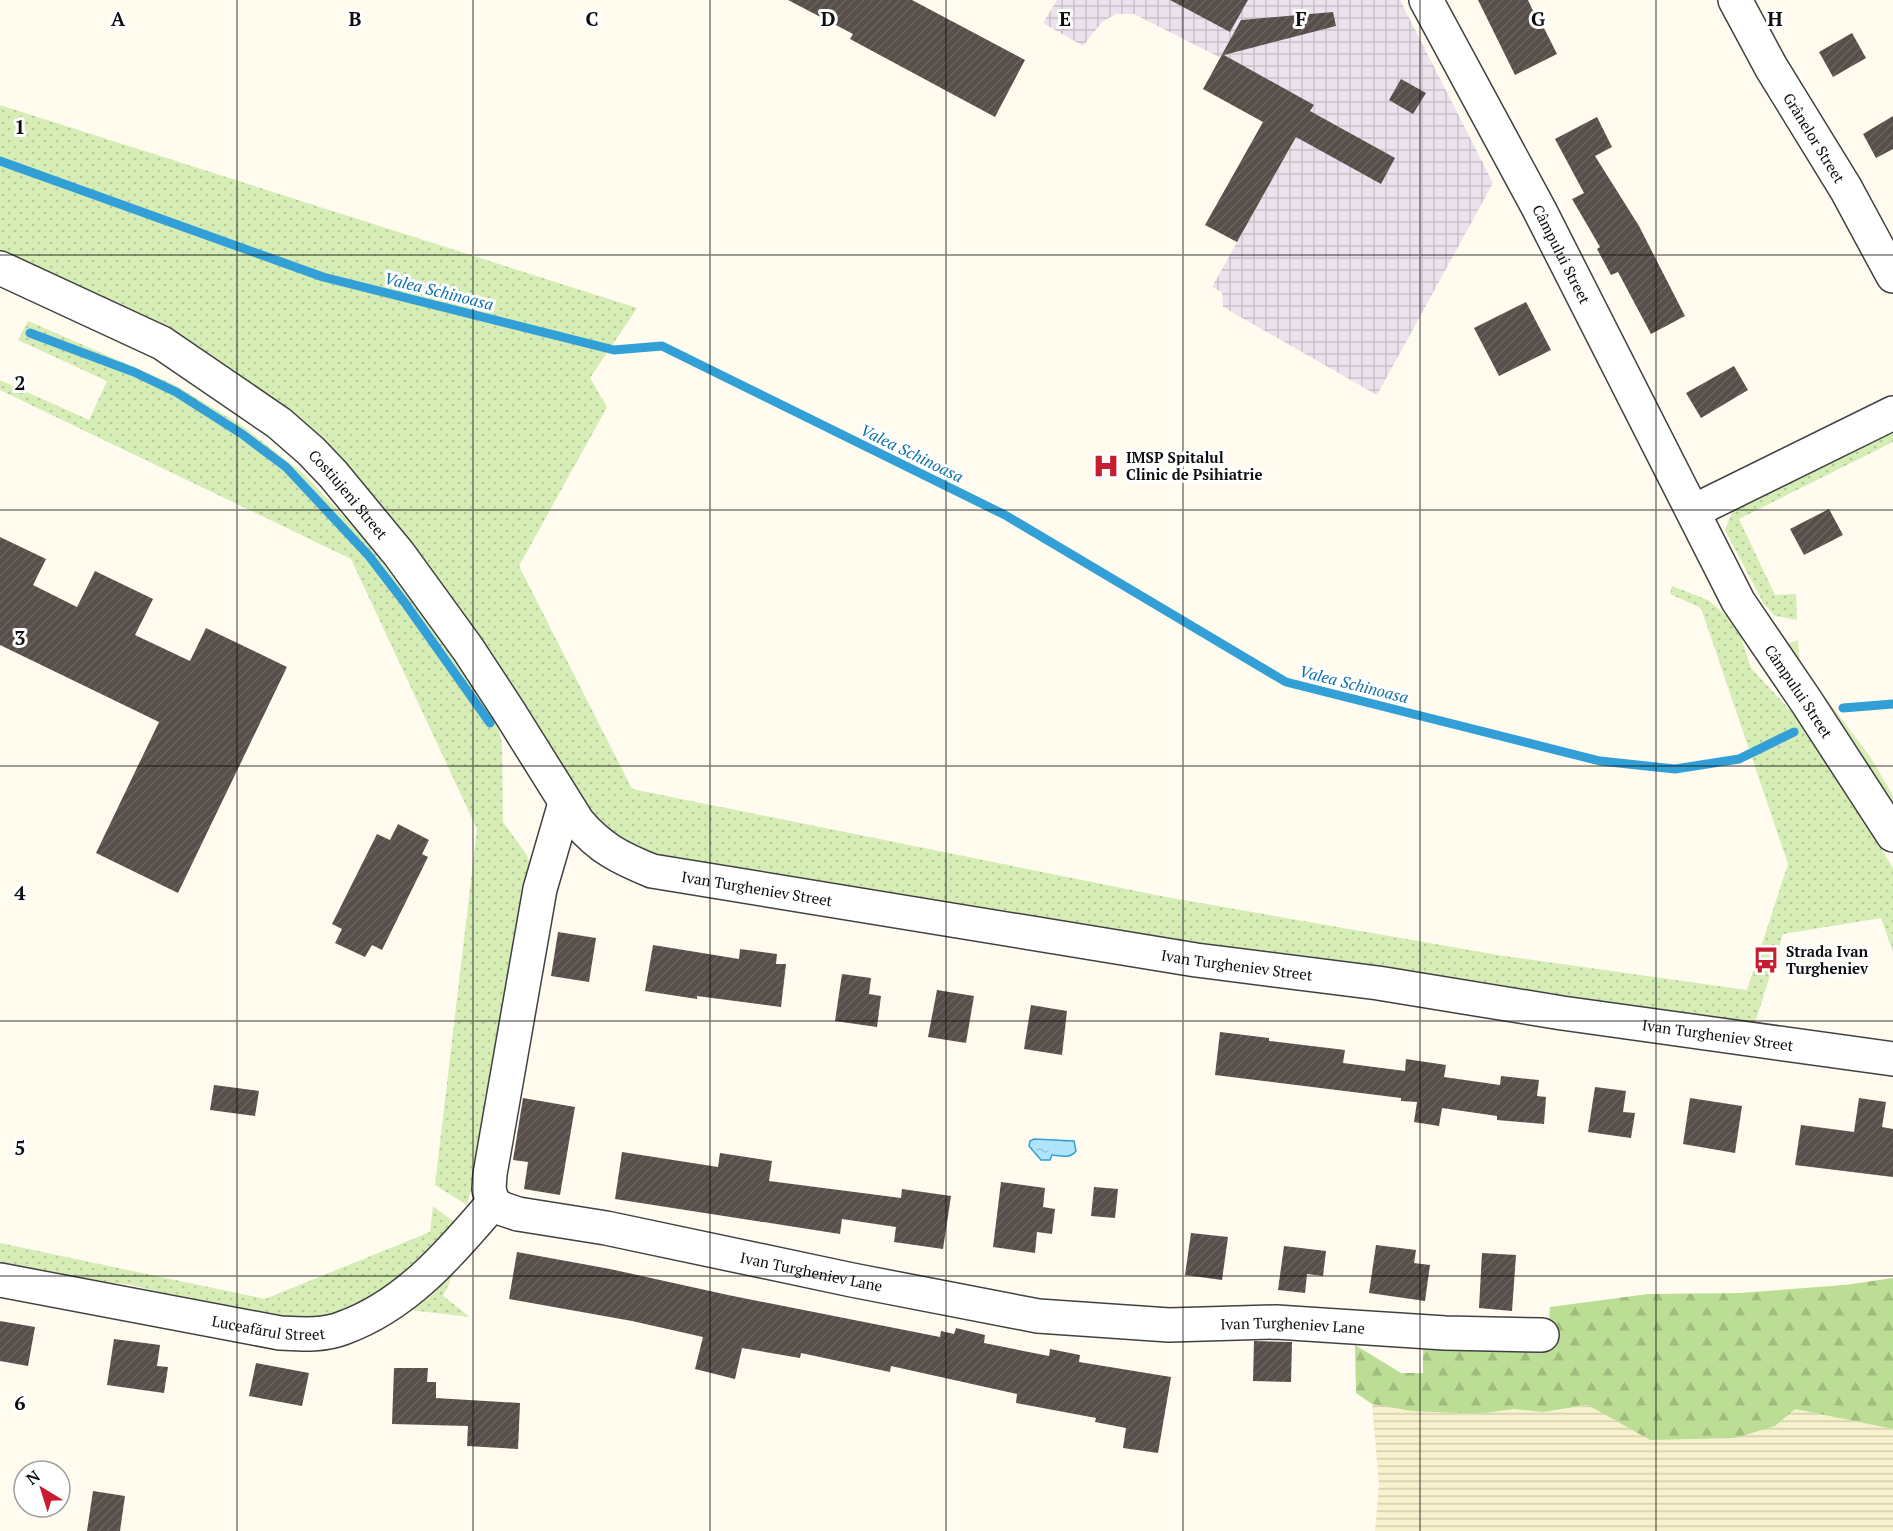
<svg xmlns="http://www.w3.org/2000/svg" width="1893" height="1531" viewBox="0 0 1893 1531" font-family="'PT Serif',serif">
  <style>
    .industrial { fill: url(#industrial-grid) }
    .farmland { fill: url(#farmland-rules) }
    .grass { fill: #d6edb6 }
    .forest { fill: url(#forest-firs) }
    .garden { fill: url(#garden-dots) }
    .water { fill: url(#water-ripples); stroke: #32a0d7; stroke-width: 1.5 }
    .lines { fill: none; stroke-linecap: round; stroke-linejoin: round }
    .stream { stroke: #32a0d7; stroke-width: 9 }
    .building { fill: url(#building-hatch) }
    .minor-casing { stroke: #414141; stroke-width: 36 }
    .minor { stroke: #fff; stroke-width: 33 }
    .grid { fill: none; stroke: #0e0e0e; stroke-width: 1.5; stroke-opacity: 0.55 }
    .labels { text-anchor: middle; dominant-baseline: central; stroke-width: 6; stroke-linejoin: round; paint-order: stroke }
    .street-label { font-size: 15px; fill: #0e0e0e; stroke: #fff }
    .poi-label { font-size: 15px; font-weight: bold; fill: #0e0e0e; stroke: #fff; text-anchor: start }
    .water-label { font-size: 16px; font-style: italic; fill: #0e70a9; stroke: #fff }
    .grid-label { font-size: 20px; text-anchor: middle; font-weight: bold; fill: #0e0e0e; stroke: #fff; stroke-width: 6; stroke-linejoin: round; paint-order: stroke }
  </style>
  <defs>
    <pattern id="industrial-grid" width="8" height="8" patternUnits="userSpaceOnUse" patternTransform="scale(1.5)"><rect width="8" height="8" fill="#ebe2ed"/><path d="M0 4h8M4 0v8" fill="none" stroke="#c8c1ca"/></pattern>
    <pattern id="farmland-rules" width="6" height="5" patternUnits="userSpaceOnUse" patternTransform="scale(1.5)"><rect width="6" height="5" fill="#f7f1cd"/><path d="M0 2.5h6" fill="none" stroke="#d3cdaf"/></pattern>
    <pattern id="forest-firs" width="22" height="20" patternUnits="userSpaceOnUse" patternTransform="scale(1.5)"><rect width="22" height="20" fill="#bbde94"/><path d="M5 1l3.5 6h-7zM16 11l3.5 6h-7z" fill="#a0bd7e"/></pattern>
    <pattern id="garden-dots" width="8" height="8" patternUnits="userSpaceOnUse" patternTransform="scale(1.5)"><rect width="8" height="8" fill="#d6edb6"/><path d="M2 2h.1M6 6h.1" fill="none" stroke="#b6ca9b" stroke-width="1.8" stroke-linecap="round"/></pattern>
    <pattern id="water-ripples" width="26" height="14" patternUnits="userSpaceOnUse" patternTransform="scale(1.5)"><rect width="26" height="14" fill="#b0e4fa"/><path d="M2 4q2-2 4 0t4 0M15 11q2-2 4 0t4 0" fill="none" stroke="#96c2d5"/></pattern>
    <pattern id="building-hatch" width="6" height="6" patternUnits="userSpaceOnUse" patternTransform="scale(1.5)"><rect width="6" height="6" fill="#584e4a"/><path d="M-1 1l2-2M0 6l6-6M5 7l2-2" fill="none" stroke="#6b6360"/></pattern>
  </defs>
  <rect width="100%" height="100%" fill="#fffbef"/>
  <path class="industrial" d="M1057 0H1400L1493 183 1377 395 1223 307 1222 292 1212 287 1314 105 1134 14H1116L1102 22 1083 46 1043 23Z"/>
  <path class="farmland" d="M1372 1404 1411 1411 1477 1414 1514 1409 1554 1411 1589 1405 1650 1440 1775 1426 1795 1409 1893 1429V1531H1375L1379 1484Z"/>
  <path class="grass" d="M1798 640 1800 664 1871 758 1893 796V817L1787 644Z"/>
  <path class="forest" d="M1893 1278V1429L1795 1409 1775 1426 1735 1438 1650 1440 1588 1405 1543 1412 1514 1409 1477 1414 1411 1411 1372 1404 1356 1393 1355 1345 1401 1373H1423V1344L1547 1343 1550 1307 1648 1294 1740 1293 1845 1285Z"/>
  <path class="garden" d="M0 105 637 308 590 378 607 407 519 566 632 789 1166 897 1504 956 1747 990 1788 864 1701 608 1670 594 1672 586 1708 600 1727 616 1740 634 1751 668 1811 733 1893 868V952L1881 918 1783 934 1754 1026 1544 999 1102 929 638 852 601 826 335 460 0 253Z
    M28 321 175 385 241 425 305 475 357 530 450 651 496 721 502 743 503 822 527 855 533 877 495 1101 467 1205 435 1185 477 829 351 559 0 390V380L89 420 107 381 18 340Z
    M1893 428V442L1739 519 1775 595 1796 594 1797 620 1775 616 1764 604 1725 530 1735 505Z
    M433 1206 458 1225 441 1245 342 1320 264 1318 131 1285 44 1274 0 1266V1243L265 1299 430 1232Z
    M444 1269 452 1277 443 1296 470 1317 393 1308Z"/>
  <path class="water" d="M1034 1139 1074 1141 1076 1151C1070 1159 1061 1156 1052 1155L1050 1160H1041L1029 1146 1030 1141Z"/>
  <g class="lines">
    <path class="stream" d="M0 161 323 277 614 350 662 346 1005 515 1286 682 1600 761 1675 769 1739 759 1794 732
      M30 333 134 372 176 392 242 434 286 467 369 556 405 603 490 723
      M1843 708 1893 704"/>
  </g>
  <path class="building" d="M788 0H912L1025 60 995 117 850 39 853 34Z
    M1170 0H1248L1230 32Z
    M1478 0H1528L1541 28 1543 26 1557 54 1515 75Z
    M1333 12 1336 26 1224 55 1314 105 1310 111 1395 158 1381 184 1296 137 1237 242 1205 225 1263 122 1203 89 1241 20Z
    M1852 33 1866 58 1833 77 1819 52Z
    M1401 79 1426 93 1413 114 1389 100Z
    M1893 116V149L1876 158 1863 134Z
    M1597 117 1612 147 1595 156 1639 226 1685 316 1651 334 1618 272 1611 275 1597 249 1600 247 1572 199 1584 193 1555 139Z
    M1526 302 1551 350 1499 376 1474 328Z
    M1734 366 1748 390 1701 418 1686 393Z
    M1829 509 1843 535 1804 555 1790 529Z
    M0 537 46 559 33 585 77 607 95 571 153 599 135 635 190 661 206 628 287 667 178 893 96 853 159 722 0 645Z
    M398 824 429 840 422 854 428 857 382 950 372 945 365 957 335 943 342 929 332 924 377 834 390 840Z
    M558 932 596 938 589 982 551 976Z
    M653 945 739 959 740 949 777 954 776 964H786L781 1007 697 996V999L645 991Z
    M842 974 871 978 869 994 881 996 877 1027 835 1021Z
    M937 990 974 996 966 1043 928 1037Z
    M1031 1005 1067 1011 1062 1055 1024 1049Z
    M1220 1032 1269 1038V1041L1345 1050 1343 1063 1405 1071 1406 1059 1446 1065 1444 1077 1500 1085 1501 1076 1539 1080 1537 1096 1546 1097 1544 1124 1497 1120V1116L1442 1108 1439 1126 1414 1122 1417 1102 1401 1101V1098L1215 1075Z
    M214 1085 259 1091 255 1116 210 1110Z
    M1595 1087 1626 1091 1623 1112 1635 1113 1631 1138 1588 1132Z
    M523 1098 575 1107 560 1195 524 1189 528 1162 513 1160Z
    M1690 1098 1742 1106 1735 1153 1683 1144Z
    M1859 1098 1886 1102 1882 1127 1893 1129V1177L1795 1165 1801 1125 1854 1132Z
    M622 1152 718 1167 720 1153 772 1161 769 1181 901 1198 902 1189 951 1196 943 1249 894 1242 896 1227 842 1219 840 1234 615 1199Z
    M1001 1182 1045 1188 1043 1207 1055 1209 1052 1234 1037 1232 1035 1253 993 1247Z
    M1094 1187 1118 1189 1115 1218 1091 1216Z
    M1191 1233 1228 1237 1222 1280 1185 1275Z
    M1376 1245 1416 1250 1414 1263 1430 1265 1425 1301 1369 1293Z
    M1284 1246 1326 1251 1323 1276 1307 1274 1305 1293 1278 1290Z
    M517 1252 610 1269 728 1295 940 1337 941 1331 954 1334 956 1328 985 1335 984 1343 1049 1356 1050 1349 1080 1355 1079 1362 1171 1377 1158 1453 1123 1448 1126 1428 1095 1422 1096 1418 1016 1403 1017 1394 891 1366 890 1372 801 1353 800 1358 742 1348 735 1379 695 1369 703 1337 632 1321 509 1299Z
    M1482 1253 1516 1255 1512 1311 1479 1308Z
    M0 1321 35 1327 28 1366 0 1361Z
    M114 1339 160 1345 157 1366 168 1367 164 1393 107 1385Z
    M1254 1341 1292 1342 1291 1382 1253 1381Z
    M256 1363 309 1373 302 1406 249 1396Z
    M394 1368H428L427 1382H436V1398L520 1403 518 1449 467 1446 468 1426 392 1424Z
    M93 1491 125 1496 120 1531H87Z"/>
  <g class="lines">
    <g class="minor-casing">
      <g id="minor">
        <path id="s1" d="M1426 0 1539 209 1738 601 1806 701 1893 835"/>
        <path id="s2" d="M1735 0 1771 67 1846 189 1893 276"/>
        <path id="s3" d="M0 268 162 343 279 423 311 451 333 474 399 554 468 649 508 710 578 822C600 848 620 858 652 871L1196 960 1378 983 1562 1013 1893 1059"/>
        <path d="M1694 511 1893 413"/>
        <path id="s4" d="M565 803 540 889 490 1174 489 1189 493 1203 503 1209 518 1214 606 1228 852 1280 1038 1316 1169 1325 1276 1322 1445 1333 1542 1335"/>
        <path id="s5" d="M0 1280 280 1333C301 1334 323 1336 343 1328 407 1305 451 1252 493 1203"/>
      </g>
    </g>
    <use href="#minor" class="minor"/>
  </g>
  <path class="grid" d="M237 0V1531M473 0V1531M710 0V1531M946 0V1531M1183 0V1531M1420 0V1531M1656 0V1531M0 255H1893M0 510H1893M0 766H1893M0 1021H1893M0 1276H1893"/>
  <defs>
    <g id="hospital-bare" transform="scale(2.07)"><path d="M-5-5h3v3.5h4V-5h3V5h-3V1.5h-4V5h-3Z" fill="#c81c30" stroke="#fff" stroke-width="2.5" paint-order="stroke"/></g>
    <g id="bus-bare" transform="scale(2.07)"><path d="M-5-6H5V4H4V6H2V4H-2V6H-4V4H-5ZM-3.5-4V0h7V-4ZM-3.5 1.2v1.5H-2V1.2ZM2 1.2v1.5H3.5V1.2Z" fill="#c81c30" stroke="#fff" stroke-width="2.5" paint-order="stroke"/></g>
  </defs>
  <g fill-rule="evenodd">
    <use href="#hospital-bare" x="1106" y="466"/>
    <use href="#bus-bare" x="1766" y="960"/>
  </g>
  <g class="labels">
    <g class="street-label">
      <text stroke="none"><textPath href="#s2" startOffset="159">Grânelor Street</textPath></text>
      <text stroke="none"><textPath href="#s1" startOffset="288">Câmpului Street</textPath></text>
      <text stroke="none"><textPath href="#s3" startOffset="420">Costiujeni Street</textPath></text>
      <text stroke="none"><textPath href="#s1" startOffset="786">Câmpului Street</textPath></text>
      <text stroke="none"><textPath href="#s3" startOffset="1017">Ivan Turgheniev Street</textPath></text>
      <text stroke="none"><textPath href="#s3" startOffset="1503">Ivan Turgheniev Street</textPath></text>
      <text stroke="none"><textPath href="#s3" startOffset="1989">Ivan Turgheniev Street</textPath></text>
      <text stroke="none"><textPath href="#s4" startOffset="735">Ivan Turgheniev Lane</textPath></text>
      <text stroke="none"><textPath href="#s5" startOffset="273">Luceafărul Street</textPath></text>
      <text stroke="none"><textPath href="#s4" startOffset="1221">Ivan Turgheniev Lane</textPath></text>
    </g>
    <g class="poi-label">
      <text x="1126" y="457">IMSP Spitalul<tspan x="1126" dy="17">Clinic de Psihiatrie</tspan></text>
      <text x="1786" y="951">Strada Ivan<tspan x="1786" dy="17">Turgheniev</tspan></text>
    </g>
    <g class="water-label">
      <text transform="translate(439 291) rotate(14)">Valea Schinoasa</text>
      <text transform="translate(912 453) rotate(26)">Valea Schinoasa</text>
      <text transform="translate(1354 684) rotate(14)">Valea Schinoasa</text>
    </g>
  </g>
  <g class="grid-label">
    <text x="118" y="26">A</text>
    <text x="355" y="26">B</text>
    <text x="592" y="26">C</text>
    <text x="828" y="26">D</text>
    <text x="1065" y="26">E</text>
    <text x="1301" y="26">F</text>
    <text x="1538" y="26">G</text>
    <text x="1775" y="26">H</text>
    <text x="20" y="134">1</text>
    <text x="20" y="390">2</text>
    <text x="20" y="645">3</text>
    <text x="20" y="900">4</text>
    <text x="20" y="1155">5</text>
    <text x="20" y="1410">6</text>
  </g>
  <g transform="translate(42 1489) rotate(322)"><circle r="28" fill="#ffffff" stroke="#9f9f9f" stroke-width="1.5"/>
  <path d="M0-4.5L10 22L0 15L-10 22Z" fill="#c81c30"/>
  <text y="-9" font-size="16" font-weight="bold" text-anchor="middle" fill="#0e0e0e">N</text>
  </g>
</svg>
